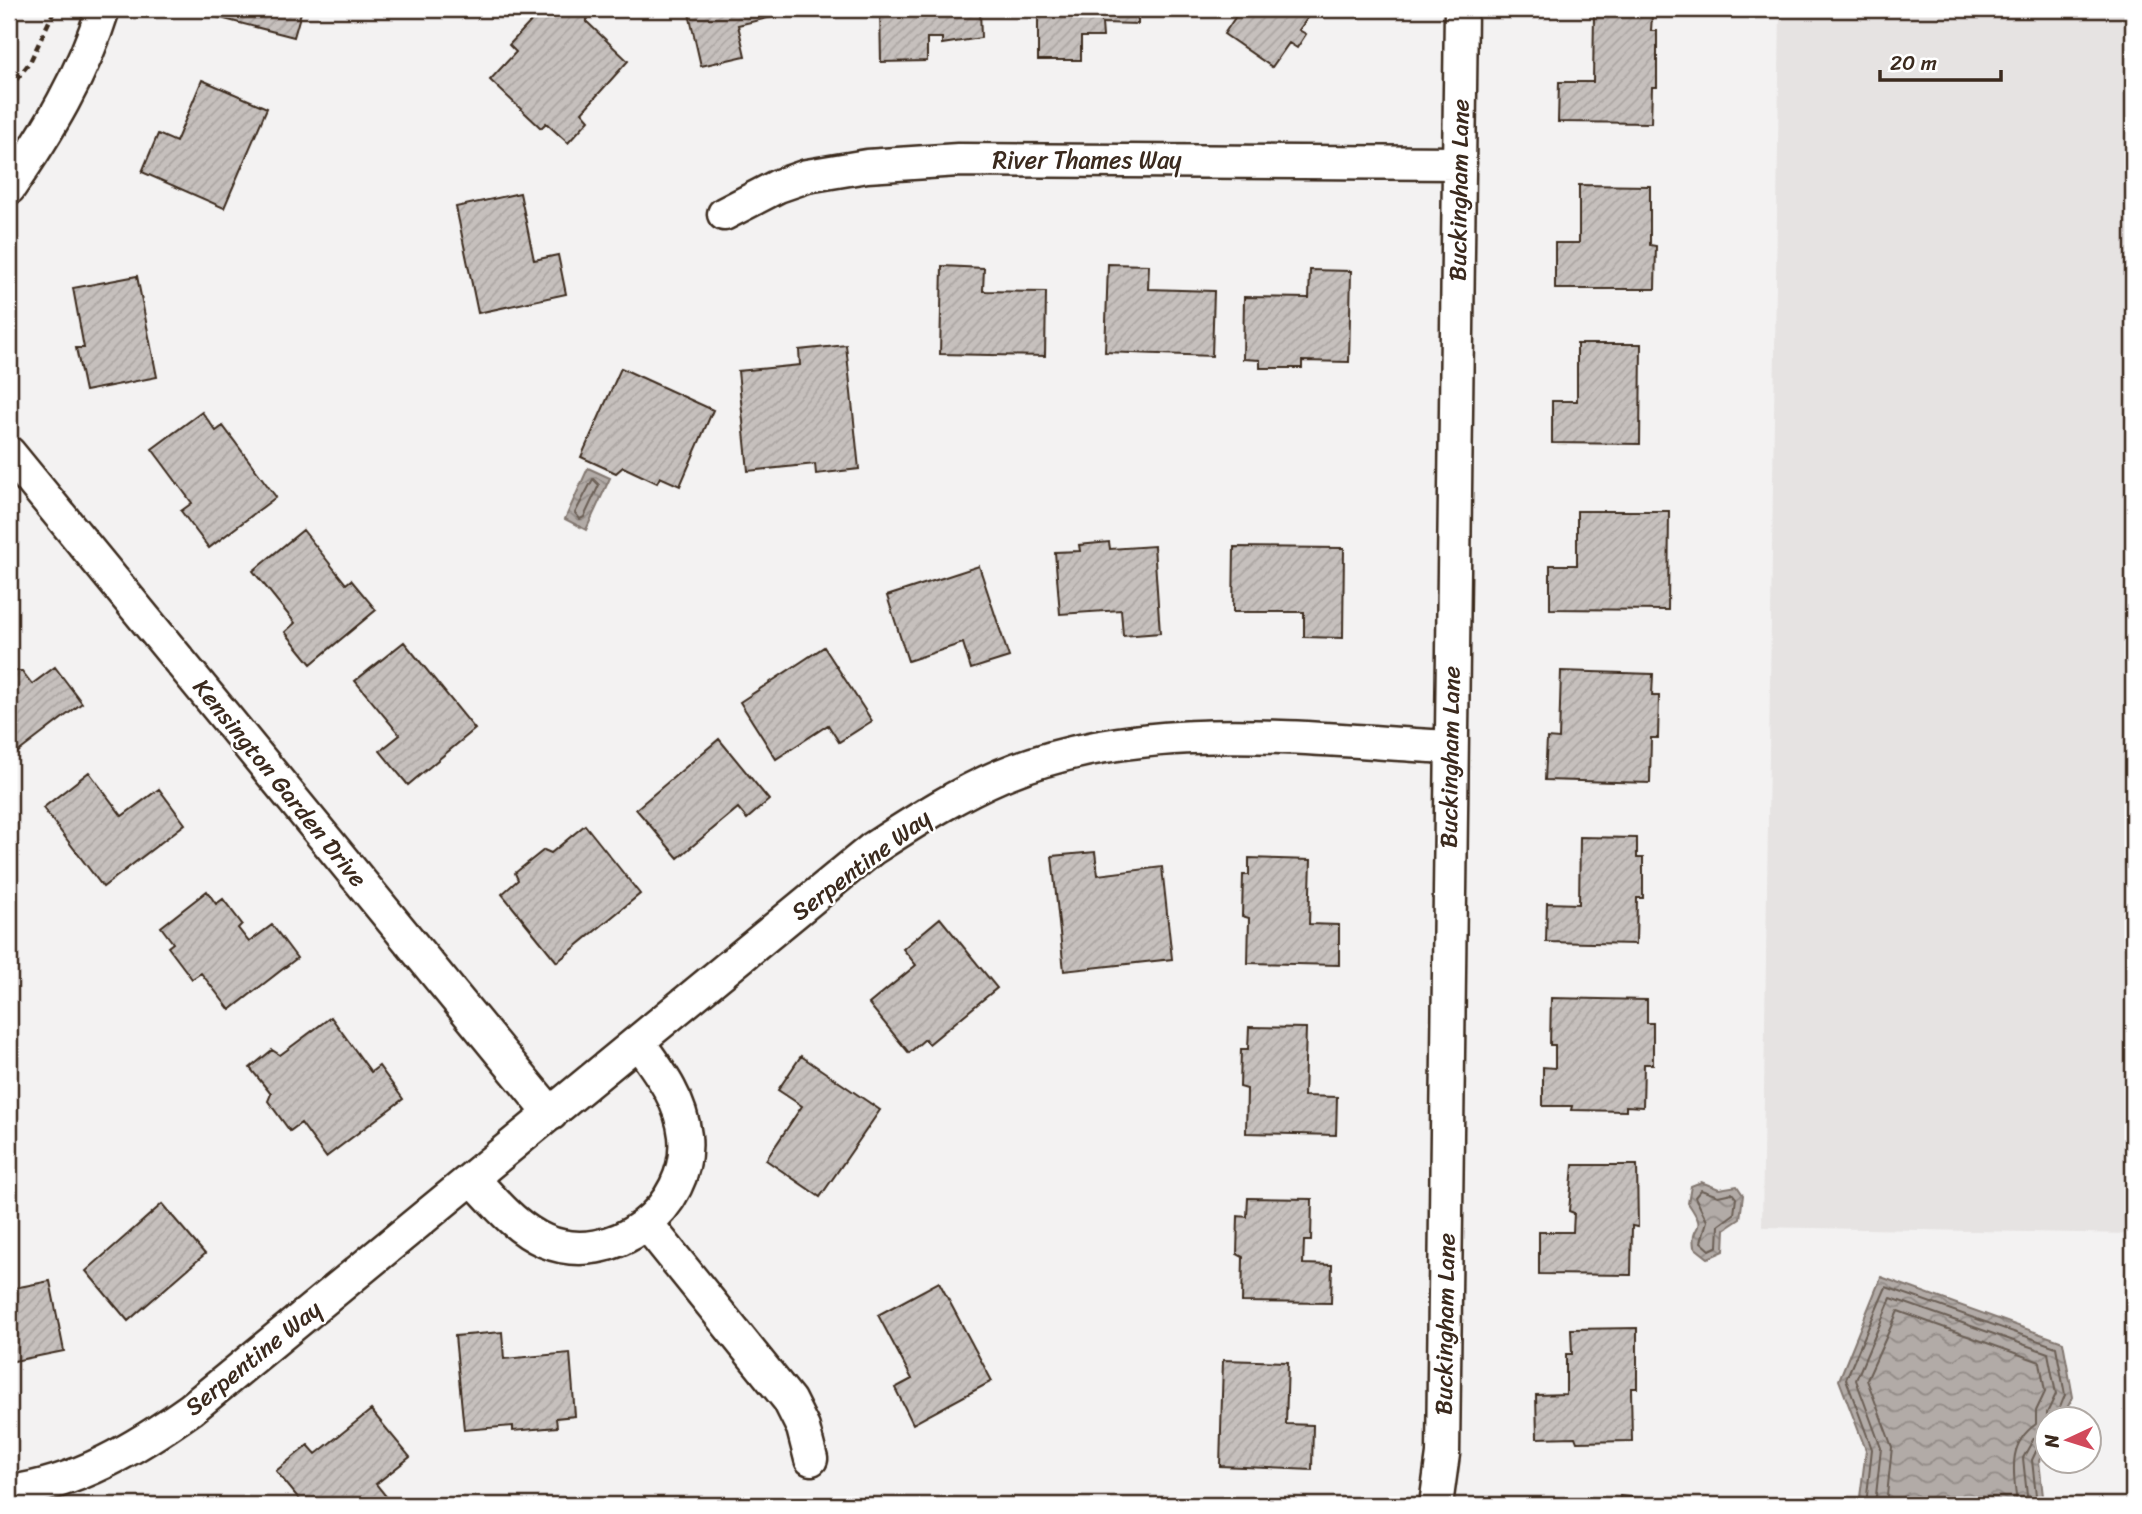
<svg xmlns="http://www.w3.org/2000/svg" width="2142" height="1514" viewBox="0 0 2142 1514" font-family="Sriracha,sans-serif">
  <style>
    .built { fill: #e6e3e2 }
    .water { fill: url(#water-waves); stroke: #827770; stroke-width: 2 }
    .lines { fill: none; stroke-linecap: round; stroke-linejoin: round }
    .shore { stroke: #6b5e55; stroke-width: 2 }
    .building { fill: url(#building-hatch); stroke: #3b2a1e; stroke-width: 2 }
    .minor-casing { stroke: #3b2a1e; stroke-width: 37 }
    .path { stroke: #3b2a1e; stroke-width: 4.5; stroke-dasharray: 7 5; stroke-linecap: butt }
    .minor { stroke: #fff; stroke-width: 32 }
    .labels { text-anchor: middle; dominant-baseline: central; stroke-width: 5; stroke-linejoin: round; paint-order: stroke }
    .street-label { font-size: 24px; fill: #3b2a1e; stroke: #fff }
  </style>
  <defs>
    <pattern id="water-waves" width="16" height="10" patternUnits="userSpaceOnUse" patternTransform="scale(1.75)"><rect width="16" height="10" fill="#b2aba7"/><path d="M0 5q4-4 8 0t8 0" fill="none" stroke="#928b87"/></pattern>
    <pattern id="building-hatch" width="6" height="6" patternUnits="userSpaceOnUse" patternTransform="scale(1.75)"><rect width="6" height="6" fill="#c6c0bd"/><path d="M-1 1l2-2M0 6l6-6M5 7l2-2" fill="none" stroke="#aba5a2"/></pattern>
  </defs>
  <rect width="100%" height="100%" fill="#f3f2f2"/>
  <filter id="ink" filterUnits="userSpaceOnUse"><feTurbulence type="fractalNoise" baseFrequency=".0143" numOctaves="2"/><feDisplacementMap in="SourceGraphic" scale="14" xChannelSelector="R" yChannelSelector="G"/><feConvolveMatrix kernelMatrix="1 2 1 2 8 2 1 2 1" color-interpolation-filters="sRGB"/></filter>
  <g filter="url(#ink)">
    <path class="built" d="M1780 9H2133V1234L1762 1227Z"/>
    <path class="water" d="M588 468 610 478 586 530 565 519Z
      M1701 1182 1719 1189 1737 1186 1743 1195 1740 1219 1725 1229 1724 1251 1708 1258 1694 1247C1690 1221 1710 1235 1688 1203L1691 1186Z
      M1881 1277 2063 1342 2073 1397 2061 1419 2048 1420 2047 1444 2039 1461 2044 1505H1859L1866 1450 1839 1380Z"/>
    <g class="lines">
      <path class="shore" d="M593 479 599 485 584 517 580 519 575 513Z
        M1701 1190 1718 1196 1732 1193 1736 1198 1734 1214 1719 1225 1718 1246 1710 1250 1701 1242 1707 1221 1695 1197Z
        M1866 1505 1872 1449 1846 1379 1886 1287 2056 1347 2065 1395 2055 1420
        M1875 1505 1881 1448 1856 1380 1891 1298 2048 1353 2056 1394 2047 1413 2048 1424
        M1886 1505 1892 1447 1867 1380 1898 1311 2040 1362 2045 1392 2036 1411V1424C2006 1445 2014 1474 2017 1505
        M2028 1505 2023 1458 2034 1438 2048 1433
        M2037 1505 2032 1460 2039 1445 2048 1442"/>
    </g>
    <path class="building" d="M207 9H302L294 37 205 14Z
      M552 9H592L586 21 628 61 582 112 589 120 568 143 546 123 541 128 490 80 516 52 509 45 537 15 544 18Z
      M688 9H786L775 11 776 16 738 25 745 56 701 66Z
      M880 9H980L981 38 942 44V38H927V61L881 62Z
      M1038 9H1138V24L1102 23 1103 37H1081V60H1038Z
      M1235 9H1314L1299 30 1306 34 1297 48 1289 43 1272 67 1224 34 1236 16Z
      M1594 13 1652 15 1651 31H1657V87H1652L1651 123 1558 122 1559 82H1593Z
      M202 80 267 108 224 208 142 172 158 134 176 142Z
      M1579 185 1650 186V245L1656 246 1655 289H1555V243H1579Z
      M520 193 534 260 558 255 566 294 478 313 456 207Z
      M1108 264 1149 265 1148 289 1214 291 1212 356 1105 352Z
      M942 266 984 268 983 291 1046 292 1045 356 940 354Z
      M1310 270 1351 271 1349 362 1302 361V368H1260V360L1243 359 1244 297 1309 298Z
      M137 276 157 377 85 391 76 348H84L73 288Z
      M1577 344H1641L1640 444 1552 443V401H1577Z
      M846 345 859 469 816 474 815 464 748 471 738 371 800 365 799 350Z
      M621 368 713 410 680 486 660 477 657 483 623 467 616 473 581 457Z
      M202 412 216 431 223 426 276 497 209 548 181 511 192 503 152 449Z
      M1577 511H1669L1668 610 1550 609V565H1577Z
      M303 530 346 584 351 580 376 610 311 664 285 632 295 623 253 571Z
      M1109 542 1110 549 1154 546 1160 633 1123 636 1121 610 1060 614 1055 552 1080 551 1079 545Z
      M1234 547 1344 548 1343 638 1304 637V612H1233Z
      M979 566 1009 657 971 669 963 643 908 661 887 596Z
      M404 642 475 729 408 785 380 751 400 735 355 681Z
      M824 647 872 721 839 742 828 725 776 759 740 702Z
      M55 667 82 703 9 759V671H22L32 684Z
      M1561 671 1653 674 1652 696H1659L1658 738H1651L1650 783 1545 780 1547 738 1559 739Z
      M719 739 769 800 747 819 738 808 678 858 636 809Z
      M89 772 122 816 159 789 185 824 103 887 43 808Z
      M585 825 640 894 557 962 502 894 518 880 515 873 544 850 551 853Z
      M1580 837 1637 838V858H1643V898H1637L1636 944 1546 942 1547 903 1579 904Z
      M1095 852 1098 875 1162 867 1172 959 1064 971 1052 856Z
      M1249 858 1311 860 1309 924 1339 925V965L1248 963 1249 918 1242 916 1243 875H1249Z
      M207 891 216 904 223 899 242 924 238 928 249 942 272 925 297 958 230 1010 201 973 192 979 168 947 173 943 161 927Z
      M940 918 997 988 929 1044 925 1039 909 1053 869 1004 916 965 903 949Z
      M1551 998 1647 1000V1023H1653V1064H1644L1643 1107 1626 1106V1111L1571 1110 1572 1106H1543V1067L1555 1068V1045H1550Z
      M331 1017 371 1072 379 1066 403 1099 326 1157 301 1123 290 1131 268 1101 271 1094 250 1068 272 1050 280 1055Z
      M1249 1027 1306 1028 1304 1096 1337 1097 1336 1135 1246 1133 1247 1089 1240 1087 1241 1049H1248Z
      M801 1056 880 1110 820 1197 766 1160 802 1106 778 1090Z
      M1573 1165H1637L1638 1227 1632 1226 1631 1275 1539 1274V1232H1573L1574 1213 1569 1211Z
      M1248 1198 1312 1199 1311 1241H1304L1303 1264 1332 1265 1331 1303 1242 1302 1243 1257 1237 1254 1238 1216 1247 1217Z
      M162 1204 205 1254 128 1321 86 1271Z
      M50 1281 64 1351 9 1362V1289Z
      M939 1282 992 1381 913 1424 895 1388 912 1379 878 1315Z
      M1637 1328V1388H1631L1632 1441 1577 1442 1575 1437 1537 1438 1536 1395 1566 1394V1354H1572L1571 1329Z
      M502 1332 504 1359 570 1353 575 1416 556 1418 557 1427 513 1431V1426L464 1430 455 1336Z
      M1223 1360 1288 1362 1286 1424 1313 1425 1312 1470 1220 1466Z
      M371 1410 410 1457 376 1484 389 1500 382 1505H304L276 1471 308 1445 316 1454Z
      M1620 1496 1681 1503 1680 1505H1619Z"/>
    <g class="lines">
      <g class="minor-casing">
        <path id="minor" d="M9 188C48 132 83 74 103 9
          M724 214 778 186 807 176 867 166 958 160 1460 163
          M9 453 551 1114
          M473 1179C495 1202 515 1228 545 1241 612 1269 692 1208 685 1136 681 1099 659 1071 638 1042
          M647 1224 789 1400 803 1428 811 1459
          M9 1492C78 1483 136 1448 191 1409L872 849C914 822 955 795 1002 775 1143 717 1302 739 1450 747
          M1436 1505 1443 1454 1461 9"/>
      </g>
      <path class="path" d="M9 89 30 62 55 9"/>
      <use href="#minor" class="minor"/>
    </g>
  </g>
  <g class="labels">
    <g class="street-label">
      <text x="1087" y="160">River Thames Way</text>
      <text transform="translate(1459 190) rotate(-89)">Buckingham Lane</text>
      <text transform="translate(1450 757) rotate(-89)">Buckingham Lane</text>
      <text transform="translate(280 783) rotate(51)">Kensington Garden Drive</text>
      <text transform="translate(861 865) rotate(-37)">Serpentine Way</text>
      <text transform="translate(1445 1324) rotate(-89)">Buckingham Lane</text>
      <text transform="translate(253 1358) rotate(-39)">Serpentine Way</text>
    </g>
  </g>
  <rect width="2142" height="1514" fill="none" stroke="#fff" stroke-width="35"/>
  <rect x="18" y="18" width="2107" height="1479" fill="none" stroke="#3b2a1e" stroke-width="2.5" filter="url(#ink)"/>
  <g transform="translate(2068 1440) rotate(266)"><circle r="33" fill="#ffffff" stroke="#b1aaa5" stroke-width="2"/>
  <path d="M0-5L12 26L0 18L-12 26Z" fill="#d1495b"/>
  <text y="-10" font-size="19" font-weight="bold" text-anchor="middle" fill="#3b2a1e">N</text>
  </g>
  <path d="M1880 70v10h121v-10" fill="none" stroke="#3b2a1e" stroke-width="3.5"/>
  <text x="1890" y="70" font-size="21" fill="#3b2a1e" stroke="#ffffff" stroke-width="5" paint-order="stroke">20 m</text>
</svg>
